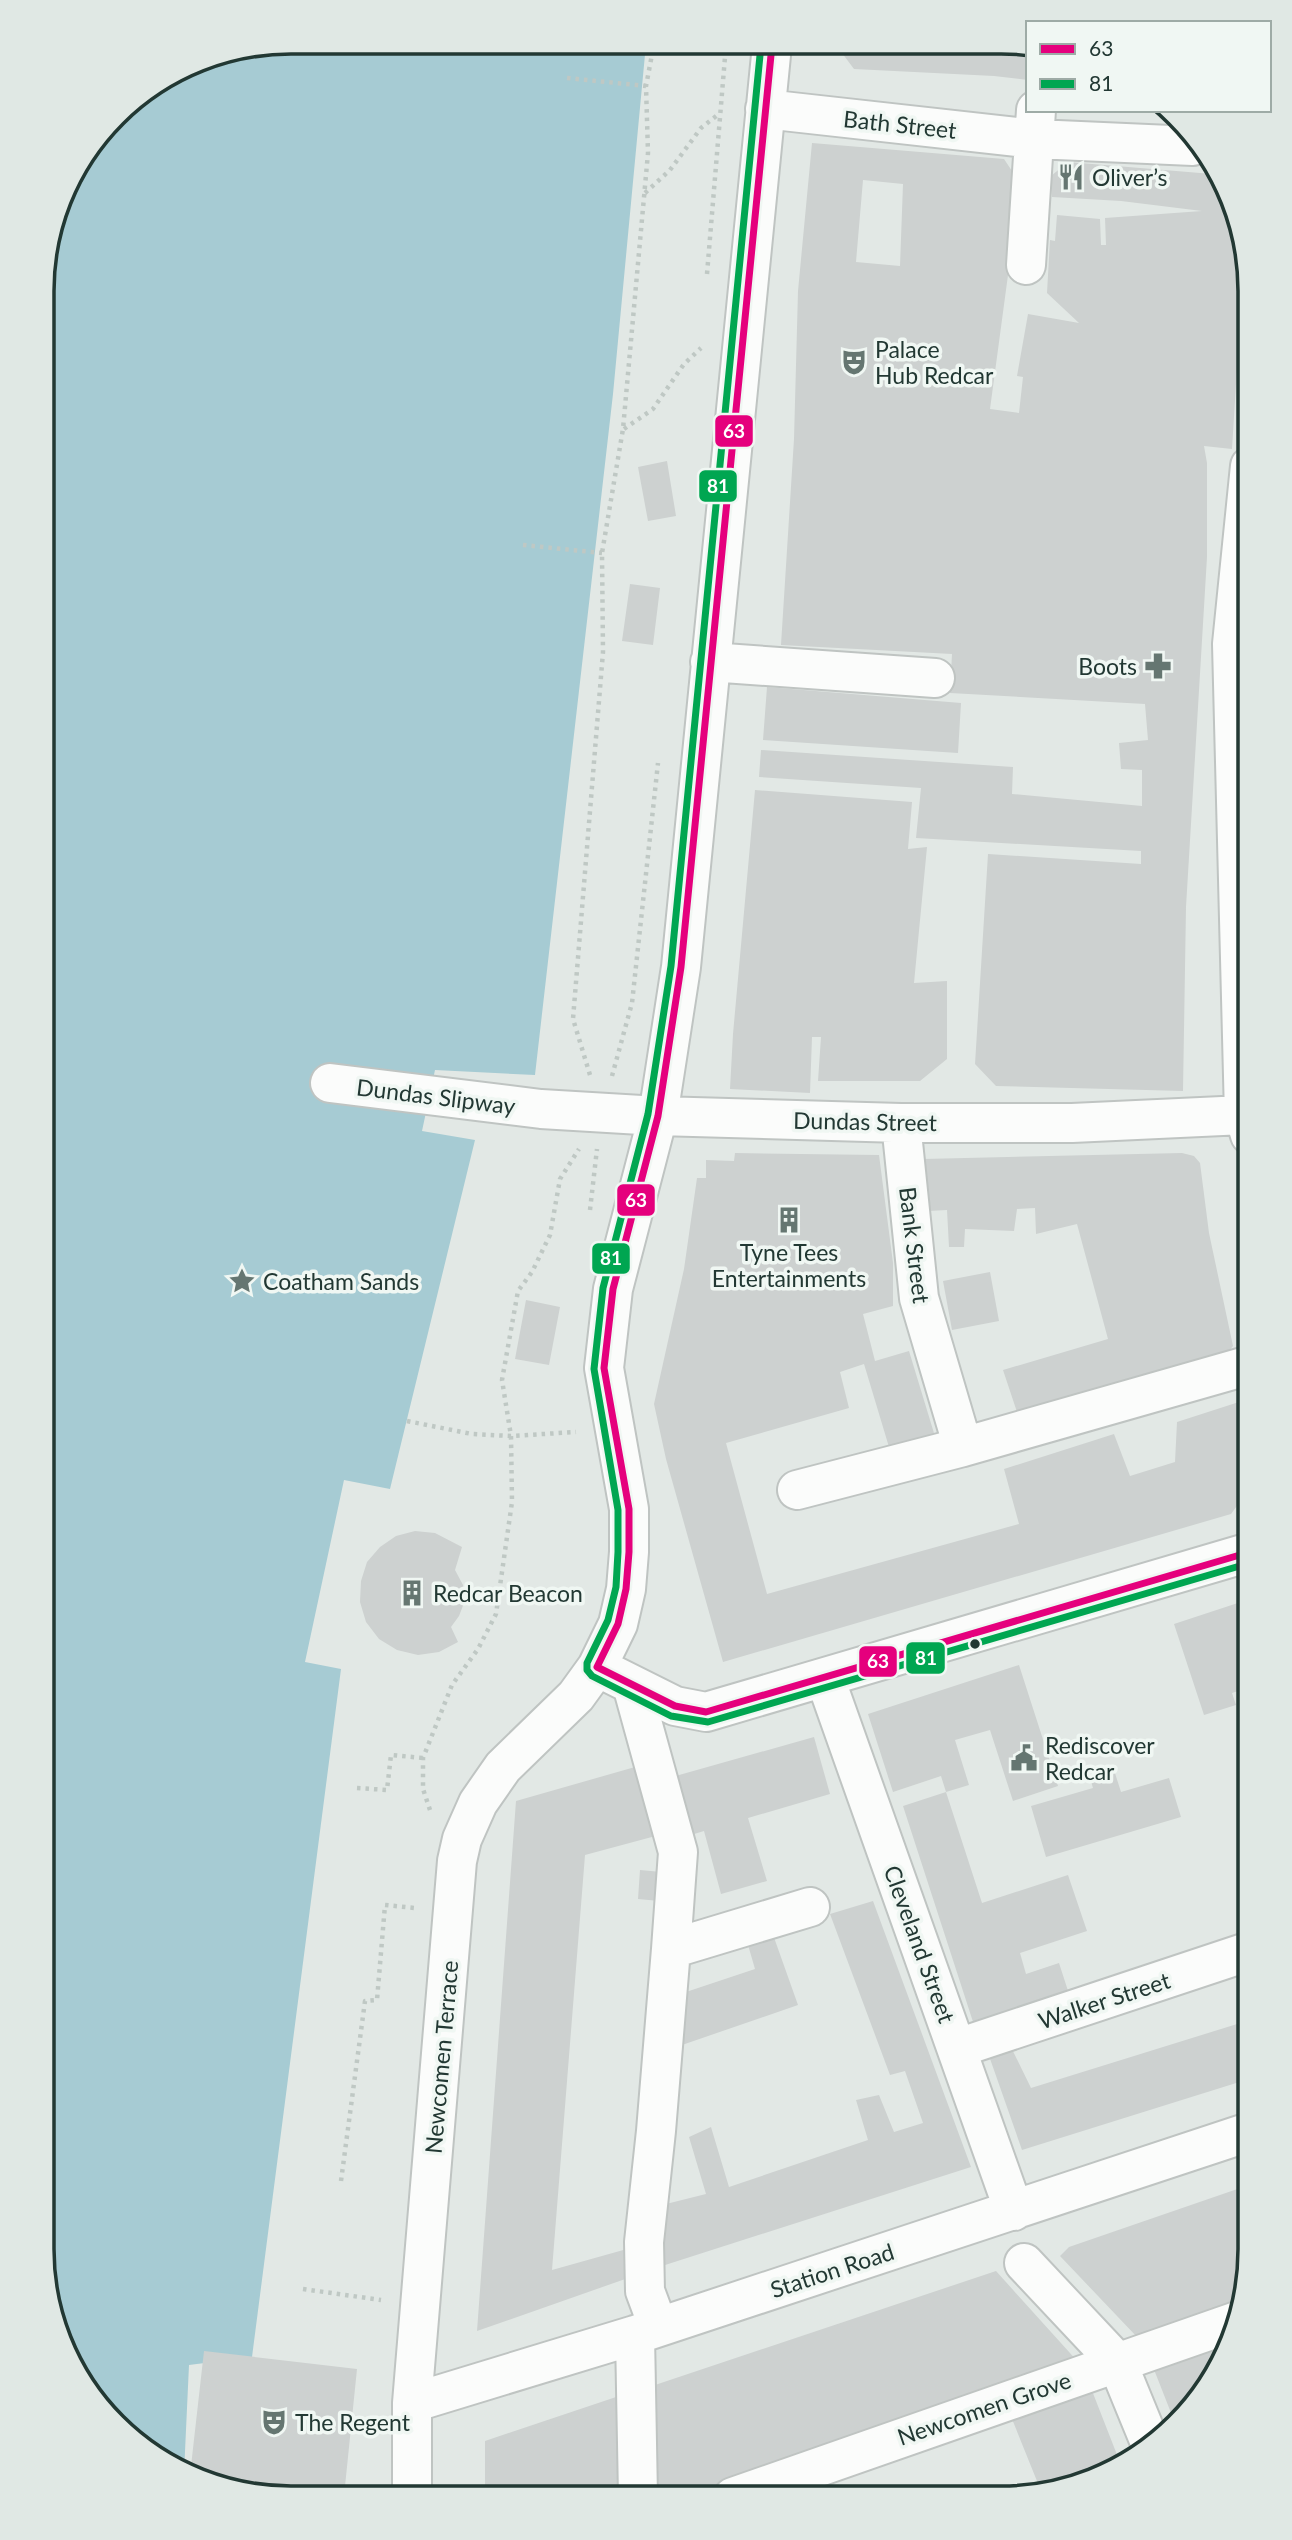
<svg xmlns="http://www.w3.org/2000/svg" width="1292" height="2540" viewBox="0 0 1292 2540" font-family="Lato,sans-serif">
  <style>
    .water { fill: #a6cbd3 }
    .building { fill: #cdd1d0; fill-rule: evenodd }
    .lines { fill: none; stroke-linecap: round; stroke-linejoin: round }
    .minor-casing { stroke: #bfc4c2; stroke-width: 42 }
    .path { stroke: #bfc8c4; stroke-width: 4.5; stroke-dasharray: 3.5 5; stroke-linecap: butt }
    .minor { stroke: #fbfcfb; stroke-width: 38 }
    .bus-1-casing { stroke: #f0f7f3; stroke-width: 12 }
    .bus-2-casing { stroke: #f0f7f3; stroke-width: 12 }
    .bus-1 { stroke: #e5007d; stroke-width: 7 }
    .bus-2 { stroke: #00a651; stroke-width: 7 }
    .bus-dot { fill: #223833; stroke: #f0f7f3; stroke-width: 2.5 }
    .labels { text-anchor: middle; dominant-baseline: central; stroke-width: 7; stroke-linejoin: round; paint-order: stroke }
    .street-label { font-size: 23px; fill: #223833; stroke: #f0f7f3 }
    .poi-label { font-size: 23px; fill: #223833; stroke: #f0f7f3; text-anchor: start }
    .rim { fill: none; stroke: #223833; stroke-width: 3.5 }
    .line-badge { stroke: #f0f7f3; stroke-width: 2.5 }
    .badge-label { font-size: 19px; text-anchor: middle; font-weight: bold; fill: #fff }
  </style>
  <rect width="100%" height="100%" fill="#e2e8e5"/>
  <path class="water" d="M291 42 646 44 613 394 535 1075 435 1070 422 1131 475 1140 390 1489 344 1480 305 1662 341 1669 252 2357 189 2365 184 2473 127 2436 55 2329 42 2249 44 259 68 180 127 104 196 61Z"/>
  <path class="building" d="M836 45 1027 47 1028 80 994 76 854 69Z
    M812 143 1004 159 1016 177 1008 275 990 409 1019 413 1023 377 1017 376 1028 314 1079 323 1047 293 1050 240 1055 241 1057 215 1100 219 1101 245H1106L1105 218 1202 211 1121 201 1052 197 1051 176 1068 162 1212 174 1237 211 1244 254 1232 449 1204 446 1207 463V557L1186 907 1183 1091 996 1086 975 1064 988 854 1141 864V851L916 838 921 788 759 777 761 750 1013 767 1012 794 1142 806V770L1121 769 1119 743 1148 740 1145 704 950 693 952 654 781 645 794 439 798 291ZM863 180 903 184 900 266 856 262Z
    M667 461 676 516 648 521 638 467Z
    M630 584 660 588 653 645 622 641Z
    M767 687 961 703 958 753 763 740Z
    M755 790 912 802 908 849 927 847 914 983 947 981V1059L920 1081H818L821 1037H812L810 1093 730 1089 733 1034Z
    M735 1153 879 1155 893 1263V1306L863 1314 875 1361 909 1351 937 1443 892 1457 864 1364 840 1372 849 1408 726 1443 767 1594 1019 1524 1004 1469 1114 1434 1130 1476 1175 1462 1177 1422 1242 1401 1250 1434V1488L1231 1514 723 1662 666 1459 654 1404 684 1269 697 1178H706V1160L734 1161Z
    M1182 1153 1194 1156 1200 1163 1209 1233 1233 1346 1222 1359 1018 1415 1003 1370 1108 1339 1077 1224 1036 1234 1035 1208 1017 1209 1014 1231 965 1229 964 1247H949L947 1210 928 1211 923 1159Z
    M990 1272 999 1321 952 1330 943 1281Z
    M526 1300 560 1307 549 1365 515 1359Z
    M415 1531 435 1533 462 1547 455 1570 463 1585 464 1603 459 1616 451 1627 458 1642 439 1652 418 1655 397 1650 379 1639 366 1622 360 1602 361 1581 367 1562 380 1547 396 1536Z
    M1250 1599V1687L1232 1693 1236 1705 1204 1715 1174 1624Z
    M1019 1665 1058 1786 1013 1801 990 1730 955 1740 969 1785 946 1792 941 1776 893 1792 868 1714Z
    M814 1737 830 1794 748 1818 767 1881 721 1894 704 1831 681 1838 665 1779Z
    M642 1765 663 1834 585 1855 552 2270 634 2247 631 2277 477 2331 516 1801Z
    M1114 1770 1121 1792 1169 1778 1181 1817 1046 1857 1031 1806 1093 1788 1090 1778Z
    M946 1792 982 1903 1068 1875 1087 1931 1020 1953 1026 1974 1059 1963 1070 1997 975 2028 903 1806Z
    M1250 1856V1888H1249L1240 1859Z
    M640 1870 672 1873 670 1902 638 1899Z
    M873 1901 971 2167 662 2266 666 2204 706 2194 689 2137 711 2127 729 2187 868 2140 856 2100 879 2095 894 2132 923 2123 905 2071 890 2075 830 1914Z
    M771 1929 798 2005 682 2045 686 1992 755 1969 746 1938Z
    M1250 2020 1249 2079 1022 2150 988 2053 1010 2045 1031 2088Z
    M1249 2185V2266L1241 2302 1137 2337 1060 2256 1069 2247Z
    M996 2271 1079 2363 705 2497H652L655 2385Z
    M1233 2335 1231 2344 1198 2401 1175 2423 1153 2367Z
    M204 2351 357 2369 344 2496H258L190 2475Z
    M1089 2383 1121 2465 1081 2485 1041 2491 1010 2414Z
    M625 2394 628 2497 485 2496V2441Z"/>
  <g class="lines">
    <g class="minor-casing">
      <path id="minor" d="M765 109 1035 139 1193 146
        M1026 265 1036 110
        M710 662 935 678
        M330 1083 541 1109 658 1116 901 1123H1072L1244 1115
        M901 1123 919 1298 963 1447
        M1250 1135 1244 1115 1232 644 1250 466
        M797 1490 963 1447 1250 1365
        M597 1667 675 1706 706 1712 1250 1552
        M825 1678 1014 2211
        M632 1685 678 1852 671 1949
        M958 2048 1250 1951
        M1024 2263 1117 2362 1151 2445
        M658 2326 645 2291 644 2242 656 2131 671 1949 810 1907
        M635 2335 638 2497
        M412 2403 635 2335 1249 2132
        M412 2496V2403L457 1861 462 1839 478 1803 503 1767 576 1696 597 1667 618 1624 626 1589 629 1552V1509L604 1368 613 1289 658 1116 681 967 772 45
        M733 2497 1237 2321"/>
    </g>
    <path class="path" d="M567 78 646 86
      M645 193 670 170 701 128 720 113
      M707 274 726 45
      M624 429 653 409 684 364 701 348
      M523 545 602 553
      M590 1075 573 1019 603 652 602 553 623 429 648 153 646 86 654 44
      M612 1076 632 1003 658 763
      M590 1210 597 1149
      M407 1421 472 1434 511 1436 576 1432
      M357 1788 387 1790 391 1755 423 1758
      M430 1810 423 1789V1758L452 1685 478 1649 496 1614 512 1502 511 1436 502 1380 518 1291 532 1272 550 1235 560 1179 579 1149
      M341 2181 365 2001 377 2000 385 1905 415 1908
      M303 2289 381 2300"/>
    <use href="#minor" class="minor"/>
    <g class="bus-1-casing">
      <path id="bus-1" d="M772 45 681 967 658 1116 613 1289 604 1368 629 1509V1552L626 1589 618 1624 597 1667 675 1706 706 1712 1250 1552"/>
    </g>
    <g class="bus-2-casing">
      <path id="bus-2" d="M761 45 671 966 648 1114 603 1288 594 1369 618 1510V1552L616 1587 608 1620 587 1663V1670L592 1676 671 1716 708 1722 1250 1563"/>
    </g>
    <use href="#bus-1" class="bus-1"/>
    <use href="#bus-2" class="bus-2"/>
  </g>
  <defs>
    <g id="restaurant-bare" transform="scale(2.1)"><path d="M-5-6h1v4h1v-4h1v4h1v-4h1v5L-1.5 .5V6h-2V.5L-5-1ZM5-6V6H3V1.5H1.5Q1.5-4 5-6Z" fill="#657671" stroke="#f0f7f3" stroke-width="2.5" paint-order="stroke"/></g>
    <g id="theatre-bare" transform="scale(2.1)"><path d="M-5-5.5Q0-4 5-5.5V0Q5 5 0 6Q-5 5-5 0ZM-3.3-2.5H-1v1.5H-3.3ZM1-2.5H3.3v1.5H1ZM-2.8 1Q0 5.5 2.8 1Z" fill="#657671" stroke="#f0f7f3" stroke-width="2.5" paint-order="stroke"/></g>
    <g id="pharmacy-bare" transform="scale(2.1)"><path d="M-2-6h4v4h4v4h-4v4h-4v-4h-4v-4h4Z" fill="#657671" stroke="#f0f7f3" stroke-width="2.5" paint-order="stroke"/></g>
    <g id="building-bare" transform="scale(2.1)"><path d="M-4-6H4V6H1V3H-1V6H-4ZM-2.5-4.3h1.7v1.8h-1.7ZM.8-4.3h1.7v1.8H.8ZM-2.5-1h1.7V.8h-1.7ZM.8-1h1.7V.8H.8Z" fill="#657671" stroke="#f0f7f3" stroke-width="2.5" paint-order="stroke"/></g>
    <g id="sight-bare" transform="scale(2.1)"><path d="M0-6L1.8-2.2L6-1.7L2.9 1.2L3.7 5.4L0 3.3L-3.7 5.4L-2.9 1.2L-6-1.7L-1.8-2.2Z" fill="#657671" stroke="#f0f7f3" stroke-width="2.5" paint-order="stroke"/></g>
    <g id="civic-bare" transform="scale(2.1)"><path d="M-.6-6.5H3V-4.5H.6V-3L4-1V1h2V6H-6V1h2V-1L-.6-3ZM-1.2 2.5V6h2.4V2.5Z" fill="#657671" stroke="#f0f7f3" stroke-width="2.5" paint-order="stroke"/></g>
  </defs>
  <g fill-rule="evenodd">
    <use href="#restaurant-bare" x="1071" y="177"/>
    <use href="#theatre-bare" x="854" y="362"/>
    <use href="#pharmacy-bare" x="1158" y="666"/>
    <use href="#building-bare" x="789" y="1220"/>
    <use href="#sight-bare" x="242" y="1281"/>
    <use href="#building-bare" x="412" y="1593"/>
    <use href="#civic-bare" x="1024" y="1758"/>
    <use href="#theatre-bare" x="274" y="2422"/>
  </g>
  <circle class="bus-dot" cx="975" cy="1644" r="6"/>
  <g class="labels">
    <g class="street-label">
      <text transform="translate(900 124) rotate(6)">Bath Street</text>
      <text transform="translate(436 1096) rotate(7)">Dundas Slipway</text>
      <text transform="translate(865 1121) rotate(1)">Dundas Street</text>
      <text transform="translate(915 1245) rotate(83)">Bank Street</text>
      <text transform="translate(920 1944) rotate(70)">Cleveland Street</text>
      <text transform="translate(1104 2000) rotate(-18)">Walker Street</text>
      <text transform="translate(441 2057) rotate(-85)">Newcomen Terrace</text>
      <text transform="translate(832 2270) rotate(-18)">Station Road</text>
      <text transform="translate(984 2408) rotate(-19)">Newcomen Grove</text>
    </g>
    <g class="poi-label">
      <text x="1092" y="177">Oliver’s</text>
      <text x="875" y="349">Palace<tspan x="875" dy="26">Hub Redcar</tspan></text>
      <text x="1137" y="666" text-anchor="end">Boots</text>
      <text x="789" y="1252" text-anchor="middle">Tyne Tees<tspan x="789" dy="26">Entertainments</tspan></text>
      <text x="263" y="1281">Coatham Sands</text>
      <text x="433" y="1593">Redcar Beacon</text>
      <text x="1045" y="1745">Rediscover<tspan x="1045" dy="26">Redcar</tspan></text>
      <text x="295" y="2422">The Regent</text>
    </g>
  </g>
  <path d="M0 0H1292V2540H0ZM291 54H1001A237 237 0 0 1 1238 291V2249A237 237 0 0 1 1001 2486H291A237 237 0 0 1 54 2249V291A237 237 0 0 1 291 54Z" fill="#e0e8e4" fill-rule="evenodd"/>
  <path class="rim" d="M291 54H1001A237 237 0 0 1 1238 291V2249A237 237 0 0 1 1001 2486H291A237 237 0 0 1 54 2249V291A237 237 0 0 1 291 54Z"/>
  <g class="line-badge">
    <rect x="714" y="414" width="40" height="34" rx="7" fill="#e5007d"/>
    <rect x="698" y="469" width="40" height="34" rx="7" fill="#00a651"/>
    <rect x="616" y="1183" width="40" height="34" rx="7" fill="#e5007d"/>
    <rect x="591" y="1242" width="40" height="33" rx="7" fill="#00a651"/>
    <rect x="905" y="1641" width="41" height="34" rx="7" fill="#00a651"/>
    <rect x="858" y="1645" width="40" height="33" rx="7" fill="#e5007d"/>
  </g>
  <g class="badge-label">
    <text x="734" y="438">63</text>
    <text x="718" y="493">81</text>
    <text x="636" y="1207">63</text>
    <text x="611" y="1265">81</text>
    <text x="926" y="1665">81</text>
    <text x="878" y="1668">63</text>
  </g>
  <rect x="1026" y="21" width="245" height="91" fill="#f0f7f3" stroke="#9eaba6" stroke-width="2"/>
  <rect x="1040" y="44" width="35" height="10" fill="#e5007d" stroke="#9eaba6" stroke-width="2"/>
  <text x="1089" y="56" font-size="21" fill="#223833">63</text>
  <rect x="1040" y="79" width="35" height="10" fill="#00a651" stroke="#9eaba6" stroke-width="2"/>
  <text x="1089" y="91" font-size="21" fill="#223833">81</text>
</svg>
